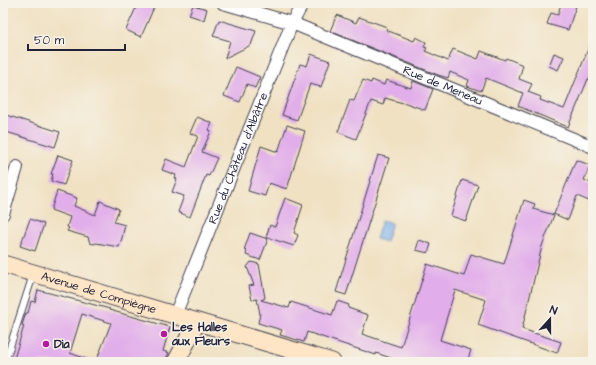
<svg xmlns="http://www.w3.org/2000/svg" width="596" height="365" viewBox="0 0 596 365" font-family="'Architects Daughter',sans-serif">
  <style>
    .water { fill: #80b1ec; stroke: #516a94 }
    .building { fill: #e1adea }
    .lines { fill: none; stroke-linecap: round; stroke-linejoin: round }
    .lane-casing { stroke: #413f4f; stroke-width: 8 }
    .street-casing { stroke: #413f4f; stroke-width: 14 }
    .secondary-casing { stroke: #413f4f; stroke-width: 19 }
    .lane { stroke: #fff; stroke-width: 6 }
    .street { stroke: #fff; stroke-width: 12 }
    .secondary { stroke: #fde5c5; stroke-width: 17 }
    .poi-dot { fill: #b5179e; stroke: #f7f3e8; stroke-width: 1.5 }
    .labels { text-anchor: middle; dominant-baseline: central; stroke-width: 3; stroke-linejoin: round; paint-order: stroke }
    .street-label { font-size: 12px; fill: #22223b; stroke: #f7f3e8 }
    .poi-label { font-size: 12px; font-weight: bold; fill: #22223b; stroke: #f7f3e8; text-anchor: start }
  </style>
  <rect width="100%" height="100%" fill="#f7f3e8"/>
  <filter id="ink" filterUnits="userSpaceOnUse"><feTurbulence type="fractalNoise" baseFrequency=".025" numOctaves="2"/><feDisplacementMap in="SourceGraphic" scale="8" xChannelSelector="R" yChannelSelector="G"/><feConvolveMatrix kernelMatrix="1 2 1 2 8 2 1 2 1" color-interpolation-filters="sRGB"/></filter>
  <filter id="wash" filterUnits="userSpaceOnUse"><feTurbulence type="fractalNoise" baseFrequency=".012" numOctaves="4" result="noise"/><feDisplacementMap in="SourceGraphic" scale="16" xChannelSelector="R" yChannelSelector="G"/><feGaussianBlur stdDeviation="0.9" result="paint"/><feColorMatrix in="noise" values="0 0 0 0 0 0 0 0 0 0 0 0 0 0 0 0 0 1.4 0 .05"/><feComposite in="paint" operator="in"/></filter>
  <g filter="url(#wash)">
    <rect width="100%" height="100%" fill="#f0e1c2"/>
    <path class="water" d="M382 220 392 223 386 242 376 239Z"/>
    <g id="blocks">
      <path class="building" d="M138 3H149L155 5 141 37 126 30Z
        M561 3H577L568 30 547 24 551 13 558 15Z
        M193 5 207 9 204 20 189 15Z
        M337 15 356 23 359 17 387 27 386 30 414 41 416 37 426 42 424 47 427 48 425 51 448 61 453 49 478 59 481 51 505 60 506 58 523 65 519 79 532 84 528 92 541 97 540 100 564 109 593 37V81L588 79 568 127 518 106 523 93 486 78 481 91 467 86 469 80 450 72 448 78 438 75 330 31Z
        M219 20 256 31 251 45 225 58 230 41 213 36Z
        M554 53 564 57 558 70 549 66Z
        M311 54 330 61 321 87 310 84 297 120 282 115 300 64 307 66Z
        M236 67 260 77 255 88 247 84 240 102 224 96Z
        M363 80 371 83 372 80 384 85 386 80 411 88 413 81 433 89 425 110 403 102V103L385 98 383 105 371 101 356 139 338 132 350 100 354 101Z
        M6 115 60 132 55 147 3 131Z
        M197 117 212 123 209 130 211 131 202 152 217 158 209 176 206 175 190 217 178 212 184 196 172 192 177 179 175 178 176 175 162 170 166 159 186 167 198 136 190 133Z
        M287 125 305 131 287 189 269 183 265 196 248 191 261 146 278 152Z
        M58 155 73 160 64 185 51 181 53 174H51Z
        M378 155 389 158 346 295 336 292Z
        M576 160 590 165 584 180 593 184V191L589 201 577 196 568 220 554 214Z
        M462 180 478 185 466 221 451 216Z
        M57 191 77 198 74 206 95 215 100 201 119 209 114 222 125 225 122 238 119 247 96 243 94 244 90 243 88 237 67 231 69 228 67 227 70 217 51 210Z
        M285 198 303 205 294 233 298 235 294 246 266 237 270 225 275 227Z
        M524 200 535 204 533 209 554 215 542 246 522 329 561 342 557 353 478 325 486 300 455 290 440 340 471 350 467 362H396L397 360 376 353V355L307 332 304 342 280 335 282 330 258 323 260 314 257 299 252 300 249 286 254 285 247 267 251 262 259 264 265 298 261 300 289 308 291 302 332 315 337 301 349 305 348 308 368 315 362 334 401 347 427 264 464 276 471 254 504 264Z
        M30 219 44 224 35 251 20 246Z
        M250 233 268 239 260 260 246 255 247 251 244 250Z
        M419 240 431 244 428 253 416 250Z
        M38 290 110 309 109 310 170 327 163 351 169 353 164 362H96L111 323 82 314 70 353 92 361 91 362H13L24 326 22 325 26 313H28L31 301 35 302Z"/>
    </g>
  </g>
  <g filter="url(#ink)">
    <use href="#blocks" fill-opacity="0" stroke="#413f4f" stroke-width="1"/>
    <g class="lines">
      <g class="lane-casing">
        <path id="lane" d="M5 362 33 275"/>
      </g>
      <g class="street-casing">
        <g id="street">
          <path id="s1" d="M223 3 292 23 593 147"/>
          <path d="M3 214 17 167"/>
          <path id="s2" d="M175 315 292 23 303 3"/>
        </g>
      </g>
      <g class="secondary-casing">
        <g id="secondary">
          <path id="s3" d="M3 264 332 362"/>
          <path d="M176 362 197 322"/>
        </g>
      </g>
      <use href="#lane" class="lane"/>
      <use href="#street" class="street"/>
      <use href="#secondary" class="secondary"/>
    </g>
  </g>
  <g class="poi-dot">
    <circle cx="164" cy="334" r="4"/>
    <circle cx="46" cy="344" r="4"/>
  </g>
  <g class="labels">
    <g class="street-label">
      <text stroke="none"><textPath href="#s1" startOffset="235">Rue de Meneau</textPath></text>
      <text stroke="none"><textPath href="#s2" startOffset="169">Rue du Château d'Albâtre</textPath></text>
      <text stroke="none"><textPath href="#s3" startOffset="100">Avenue de Compiègne</textPath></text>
    </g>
    <g class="poi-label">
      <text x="172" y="327">Les Halles<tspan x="172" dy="14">aux Fleurs</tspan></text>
      <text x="54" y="344">Dia</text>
    </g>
  </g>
  <rect width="596" height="365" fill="none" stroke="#f7f3e8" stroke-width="16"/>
  <g transform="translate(550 319) rotate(21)" stroke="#f7f3e8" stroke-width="3" paint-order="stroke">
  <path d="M0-3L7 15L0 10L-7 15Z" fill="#22223b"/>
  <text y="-6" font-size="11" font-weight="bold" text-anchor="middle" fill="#22223b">N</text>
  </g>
  <path d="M28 44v6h97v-6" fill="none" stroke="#22223b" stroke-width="2"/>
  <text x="34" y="44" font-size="12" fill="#22223b" stroke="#f7f3e8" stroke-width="3" paint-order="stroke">50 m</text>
</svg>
